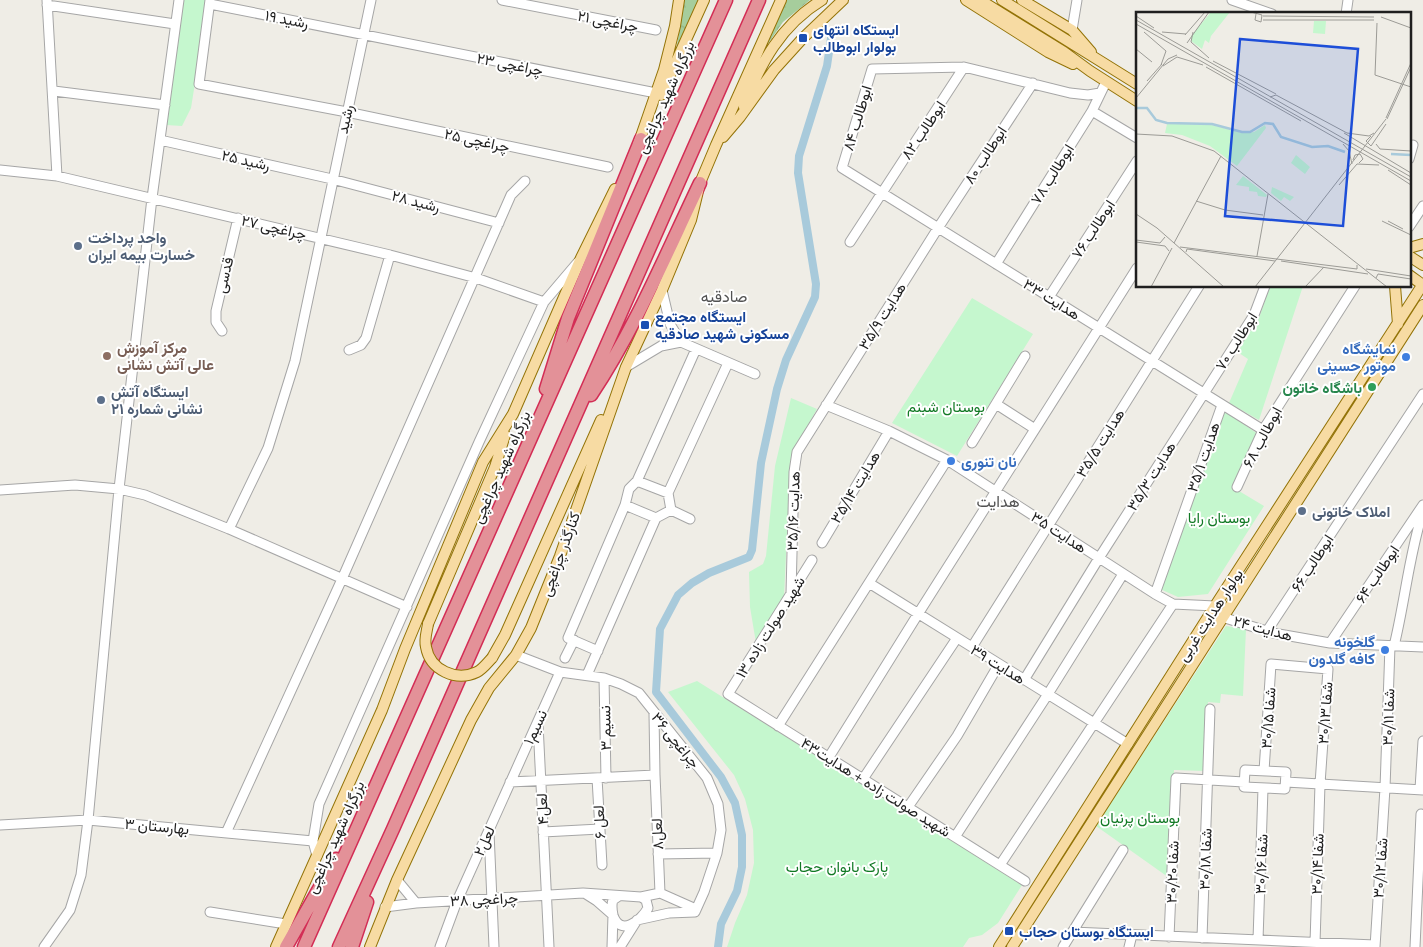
<svg xmlns="http://www.w3.org/2000/svg" width="1423" height="947" viewBox="0 0 1423 947" font-family="Ubuntu,Vazirmatn,sans-serif">
  <style>
    .forest { fill: url(#forest-crowns) }
    .park { fill: #c5f7ce }
    .lines { fill: none; stroke-linecap: round; stroke-linejoin: round }
    .canal { stroke: #a8cadb; stroke-width: 8 }
    .minor-casing { stroke: #a6a6a6; stroke-width: 11 }
    .major-casing { stroke: #937307; stroke-width: 12 }
    .highway-casing { stroke: #d32d55; stroke-width: 15 }
    .minor { stroke: #fff; stroke-width: 9 }
    .major { stroke: #f7dba3; stroke-width: 10 }
    .highway { stroke: #e39198; stroke-width: 12 }
    .major-bridge-casing { stroke: #937307; stroke-width: 12; stroke-linecap: butt }
    .major-bridge { stroke: #f7dba3; stroke-width: 10 }
    .transit-dot { fill: #1a4fb4; stroke: #fff; stroke-width: 2 }
    .service-dot { fill: #5c6f8a; stroke: #fff; stroke-width: 2 }
    .education-dot { fill: #8d6e63; stroke: #fff; stroke-width: 2 }
    .shop-dot { fill: #3f7fe0; stroke: #fff; stroke-width: 2 }
    .leisure-dot { fill: #2e9e5b; stroke: #fff; stroke-width: 2 }
    .labels { text-anchor: middle; dominant-baseline: central; stroke-width: 4; stroke-linejoin: round; paint-order: stroke }
    .street-label { font-size: 15px; fill: #1f1f1f; stroke: #fff }
    .transit-label { font-size: 15px; font-weight: bold; fill: #164399; stroke: #fff; text-anchor: start }
    .service-label { font-size: 15px; font-weight: bold; fill: #4e5e75; stroke: #fff; text-anchor: start }
    .education-label { font-size: 15px; font-weight: bold; fill: #785e54; stroke: #fff; text-anchor: start }
    .shop-label { font-size: 15px; font-weight: bold; fill: #366cbe; stroke: #fff; text-anchor: end }
    .leisure-label { font-size: 15px; font-weight: bold; fill: #27864d; stroke: #fff; text-anchor: end }
    .park-label { font-size: 15px; fill: #117924; stroke: #fff }
    .neighbourhood-label { font-size: 16px; fill: #525252; stroke: #fff }
    .inset-river { fill: none; stroke: #a8cadb; stroke-width: 2.5 }
    .inset-road { fill: none; stroke: #9c9b96; stroke-width: 1 }
    .view { fill: #1d4ed8; fill-opacity: 0.15; stroke: #1d4ed8; stroke-width: 2.5 }
    .inset-edge { fill: none; stroke: #1f1f1f; stroke-width: 2.5 }
  </style>
  <defs>
    <pattern id="forest-crowns" width="20" height="18" patternUnits="userSpaceOnUse" patternTransform="scale(1.25)"><rect width="20" height="18" fill="#a6cd9c"/><path d="M2 6a3 3 0 1 1 6 0M12 15a3 3 0 1 1 6 0" fill="none" stroke="#8eb086"/></pattern>
  </defs>
  <rect width="100%" height="100%" fill="#efede6"/>
  <path class="forest" d="M684 0H699L676 52Z
    M787 0H810L783 22 761 54Z"/>
  <path class="park" d="M183 0H208V2L191 108 182 126 166 125Z
    M1270 286H1303L1259 420 1229 403 1248 359 1236 351 1259 318Z
    M972 298 1033 334 957 456 892 423Z
    M791 398 817 409 795 448 790 467 784 598 756 643 750 607 749 572 763 564 766 556 775 466Z
    M1223 410 1258 434 1234 488 1264 506 1208 594 1178 597 1160 589Z
    M1226 626 1246 629 1243 696 1221 694 1220 703 1208 702 1205 771 1174 770 1168 877 1096 826Z
    M697 681 1022 885 998 923 982 935 969 938 963 947H727L735 923 747 895 754 863 753 830 745 799 734 775 668 692Z"/>
  <g class="lines">
    <path class="canal" d="M718 947 721 924 737 891 742 867V835L735 803 721 777 656 692 660 629 678 595 692 583 709 573 749 557 752 550 761 463 777 389 786 360 815 297 816 284 798 173 799 156 827 66 832 31"/>
    <g class="minor-casing">
      <path id="minor" d="M47 0 57 176
        M210 0 199 84 347 112 608 167
        M502 0 656 30
        M1232 0 1272 14
        M210 4 656 93
        M47 5 175 24
        M1346 14 1348 0
        M1072 30 1077 0
        M54 91 165 105
        M1100 93 1088 95 1070 93 964 67 872 69 842 168 1263 430
        M1092 111 1137 138
        M160 140 332 179 499 223
        M1409 159 1413 145
        M0 170 57 176 390 255 476 278 544 302
        M1409 227 1423 206
        M850 242 964 67
        M996 264 1092 111 1106 82
        M662 290 670 324 681 342
        M1049 297 1137 161
        M222 331 216 322V311L238 218
        M349 350 361 345 366 338 390 255
        M626 367 661 346 681 342 755 374
        M996 404 1035 429
        M826 405 889 431 947 460 1155 594 1173 604 1215 606
        M972 443 1025 356
        M637 481 668 493
        M1237 487 1263 430 1355 286
        M0 490 75 485 119 489 145 495 229 529 407 607
        M625 505 656 518
        M671 510 690 519
        M229 529 268 448 295 361 371 0
        M822 543 889 431
        M812 560 728 694 1025 881
        M869 583 1128 744
        M791 594 794 472 797 452 938 228 1033 83
        M1155 594 1222 405
        M1222 617 1273 633 1330 643 1423 647
        M1267 631 1423 394
        M1330 643 1423 505
        M1394 646C1405 601 1409 555 1423 511
        M972 647 1199 286
        M598 651 568 638 625 505 629 489 637 481 696 349
        M516 655 560 672 604 678 621 684 639 693 707 778 718 804 721 830 717 853 704 892 695 912 669 913 637 920 620 947
        M565 658 574 640
        M587 675 656 518 671 510 668 493 728 363
        M604 678 606 778
        M1024 680 1099 558 1254 315 1265 286
        M654 714 655 775 660 893
        M538 724 549 947
        M778 726 947 460
        M829 757 918 614 1137 268
        M1245 770 1286 772 1285 789 1244 787Z
        M1264 771 1271 664 1328 669 1320 784 1315 943
        M597 778 602 865
        M863 779 957 638
        M510 782 655 775
        M1286 782 1423 790
        M1420 789 1423 741
        M908 807 957 736 999 664
        M0 825 88 820 313 841
        M489 832 494 947
        M543 832 600 829
        M226 833 342 579 511 195 525 181
        M955 837 1048 694 1123 574
        M658 854 717 853
        M317 856 313 841 319 804 479 442 544 302 578 262
        M1000 865 1173 604
        M397 880 416 903
        M586 894 597 901 613 915 612 947
        M641 897 660 893 696 909
        M385 907 416 903 583 893 641 897 646 900 648 908C641 921 620 937 613 915 612 910 611 905 613 900L619 896
        M210 912 286 924
        M1072 932 1375 945
        M1169 937 1176 778 1244 782
        M1202 938 1210 709
        M1258 940 1263 788
        M44 947 70 910 81 875 88 820 119 489 152 198 179 0
        M440 947 457 901 560 672
        M1063 947 1123 850
        M1129 947 1132 935
        M1375 947 1385 788 1390 646
        M1415 947 1421 814"/>
    </g>
    <g class="major-casing">
      <path id="major" d="M966 0 1048 52 1073 64
        M980 0 1064 52 1090 71 1137 101
        M1002 0 1137 84
        M1022 0 1072 30 1091 52
        M661 95 704 0
        M744 107C760 63 781 25 822 0
        M723 137 740 117 774 70 803 38 843 0
        M638 145 664 70 675 26 679 0
        M1409 248 1423 244
        M1409 256 1423 265
        M1409 275 1423 285
        M1395 286 1398 324
        M428 624 495 467 505 435
        M492 658 505 635 601 420
        M276 947 382 710 405 649 483 462 513 414 581 258 615 189
        M370 947 397 880 471 720 489 688 516 655 531 628 560 556 626 367 662 290 691 220 700 183 716 145 781 0
        M999 947 1215 606 1423 284
        M1012 947 1423 305"/>
    </g>
    <g class="highway-casing">
      <path id="highway" d="M546 389 568 318 641 139
        M591 395C635 329 666 254 700 183
        M286 947 336 859
        M304 947 726 0
        M339 947 393 829 759 0
        M352 947 367 902"/>
    </g>
    <use href="#minor" class="minor"/>
    <use href="#major" class="major"/>
    <use href="#highway" class="highway"/>
    <g class="major-bridge-casing">
      <path id="major-bridge" d="M428 624C427 631 424 639 426 647 430 670 456 682 477 672 483 669 487 663 492 658"/>
    </g>
    <use href="#major-bridge" class="major-bridge"/>
  </g>
  <g class="transit-dot">
    <rect x="798" y="33" width="10" height="10" rx="2.5"/>
    <rect x="640" y="320" width="10" height="10" rx="2.5"/>
    <rect x="1004" y="926" width="10" height="10" rx="2.5"/>
  </g>
  <g class="service-dot">
    <circle cx="78" cy="246" r="5"/>
    <circle cx="101" cy="400" r="5"/>
    <circle cx="1302" cy="511" r="5"/>
  </g>
  <circle class="education-dot" cx="107" cy="356" r="5"/>
  <g class="shop-dot">
    <circle cx="1406" cy="357" r="5"/>
    <circle cx="951" cy="461" r="5"/>
    <circle cx="1385" cy="650" r="5"/>
  </g>
  <circle class="leisure-dot" cx="1372" cy="387" r="5"/>
  <g class="labels">
    <g class="street-label">
      <text transform="translate(287 19) rotate(11)">رشید ۱۹</text>
      <text transform="translate(608 21) rotate(11)">چراغچی ۲۱</text>
      <text transform="translate(510 64) rotate(11)">چراغچی ۲۳</text>
      <text transform="translate(665 97) rotate(-66)">بزرگراه شهید چراغچی</text>
      <text transform="translate(857 118) rotate(-73)">ابوطالب ۸۴</text>
      <text transform="translate(345 119) rotate(-78)">رشید</text>
      <text transform="translate(923 130) rotate(-56)">ابوطالب ۸۲</text>
      <text transform="translate(477 140) rotate(12)">چراغچی ۲۵</text>
      <text transform="translate(985 155) rotate(-57)">ابوطالب ۸۰</text>
      <text transform="translate(246 160) rotate(13)">رشید ۲۵</text>
      <text transform="translate(1052 174) rotate(-58)">ابوطالب ۷۸</text>
      <text transform="translate(416 201) rotate(15)">رشید ۲۸</text>
      <text transform="translate(274 227) rotate(13)">چراغچی ۲۷</text>
      <text transform="translate(1093 229) rotate(-57)">ابوطالب ۷۶</text>
      <text transform="translate(224 275) rotate(-77)">قدسی</text>
      <text transform="translate(1052 299) rotate(32)">هدایت ۳۳</text>
      <text transform="translate(882 316) rotate(-58)">هدایت ۳۵/۹</text>
      <text transform="translate(1236 341) rotate(-58)">ابوطالب ۷۰</text>
      <text transform="translate(1262 437) rotate(-62)">ابوطالب ۶۸</text>
      <text transform="translate(1100 443) rotate(-58)">هدایت ۳۵/۵</text>
      <text transform="translate(1203 457) rotate(-71)">هدایت ۳۵/۱</text>
      <text transform="translate(501 467) rotate(-66)">بزرگراه شهید چراغچی</text>
      <text transform="translate(1151 476) rotate(-58)">هدایت ۳۵/۳</text>
      <text transform="translate(855 487) rotate(-59)">هدایت ۳۵/۱۴</text>
      <text transform="translate(793 511) rotate(-88)">هدایت ۳۵/۱۶</text>
      <text transform="translate(1059 532) rotate(33)">هدایت ۳۵</text>
      <text transform="translate(560 554) rotate(-70)">کنارگذر چراغچی</text>
      <text transform="translate(1312 563) rotate(-57)">ابوطالب ۶۶</text>
      <text transform="translate(1377 574) rotate(-56)">ابوطالب ۶۴</text>
      <text transform="translate(1210 615) rotate(-57)">بولوار هدایت غربی</text>
      <text transform="translate(770 627) rotate(-58)">شهید صولت زاده ۱۳</text>
      <text transform="translate(1263 628) rotate(15)">هدایت ۲۴</text>
      <text transform="translate(998 664) rotate(32)">هدایت ۳۹</text>
      <text transform="translate(1325 713) rotate(-86)">شفا ۳۰/۱۳</text>
      <text transform="translate(1388 717) rotate(-88)">شفا ۳۰/۱۱</text>
      <text transform="translate(1268 718) rotate(-86)">شفا ۳۰/۱۵</text>
      <text transform="translate(535 727) rotate(-65)">نسیم۱</text>
      <text transform="translate(605 728) rotate(-91)">نسیم ۳</text>
      <text transform="translate(676 740) rotate(51)">چراغچی ۳۶</text>
      <text transform="translate(876 787) rotate(32)">شهید صولت زاده + هدایت۴۳</text>
      <text transform="translate(542 809) rotate(-93)">لعل۴</text>
      <text transform="translate(599 822) rotate(-93)">لعل ۶</text>
      <text transform="translate(157 826) rotate(5)">بهارستان ۳</text>
      <text transform="translate(657 834) rotate(-93)">لعل۸</text>
      <text transform="translate(335 837) rotate(-66)">بزرگراه شهید چراغچی</text>
      <text transform="translate(484 841) rotate(-66)">لعل۲</text>
      <text transform="translate(1205 859) rotate(-88)">شفا ۳۰/۱۸</text>
      <text transform="translate(1261 864) rotate(-88)">شفا ۳۰/۱۶</text>
      <text transform="translate(1317 864) rotate(-88)">شفا ۳۰/۱۴</text>
      <text transform="translate(1380 868) rotate(-86)">شفا ۳۰/۱۲</text>
      <text transform="translate(1172 872) rotate(-88)">شفا ۳۰/۲۰</text>
      <text transform="translate(484 899) rotate(-3)">چراغچی ۳۸</text>
    </g>
    <g class="transit-label">
      <text x="813" y="29">ایستکاه انتهای<tspan x="813" dy="17">بولوار ابوطالب</tspan></text>
      <text x="655" y="316">ایستگاه مجتمع<tspan x="655" dy="17">مسکونی شهید صادقیه</tspan></text>
      <text x="1019" y="931">ایستگاه بوستان حجاب</text>
    </g>
    <g class="service-label">
      <text x="88" y="237">واحد پرداخت<tspan x="88" dy="17">خسارت بیمه ایران</tspan></text>
      <text x="111" y="391">ایستگاه آتش<tspan x="111" dy="17">نشانی شماره ۲۱</tspan></text>
      <text x="1312" y="511">املاک خاتونی</text>
    </g>
    <g class="education-label">
      <text x="117" y="347">مرکز آموزش<tspan x="117" dy="17">عالی آتش نشانی</tspan></text>
    </g>
    <g class="shop-label">
      <text x="1396" y="348">نمایشگاه<tspan x="1396" dy="17">موتور حسینی</tspan></text>
      <text x="961" y="461" text-anchor="start">نان تنوری</text>
      <text x="1375" y="641">گلخونه<tspan x="1375" dy="17">کافه گلدون</tspan></text>
    </g>
    <g class="leisure-label">
      <text x="1362" y="387">باشگاه خاتون</text>
    </g>
    <g class="park-label">
      <text x="946" y="406">بوستان شبنم</text>
      <text x="1219" y="517">بوستان رایا</text>
      <text x="1140" y="817">بوستان پرنیان</text>
      <text x="837" y="866">پارک بانوان حجاب</text>
    </g>
    <g class="neighbourhood-label">
      <text x="724" y="296">صادقیه</text>
      <text x="998" y="501">هدایت</text>
    </g>
  </g>
  <g transform="translate(1136 12)">
    <rect width="275" height="275" fill="#efede6"/>
    <path d="M75 0H94L75 24 73 31 69 28 66 37 55 29V24ZM178 9H190L189 22 177 21ZM39 111 76 113 106 121 118 120 129 113 130 116 101 154 74 134 46 123 29 121 31 112ZM160 143 174 155 169 162 155 151ZM107 164 131 183 130 185 122 184 121 180 113 179V175L100 173ZM136 175 158 185 154 189 148 185 145 189 135 181Z" fill="#c5f7ce"/>
    <path class="inset-river" d="M0 96H11L20 108 31 111 76 112 106 120H114L129 111 137 112 145 125 176 135 192 134 209 140M255 142 275 143"/>
    <path class="inset-road" d="M115 0 126 3 125 10 119 8 120 2M0 4 18 16M127 4 238 5M245 5 275 16M0 8 275 165M127 8H238M241 11 239 63 275 75M0 12 275 169M8 20 30 39 25 53M26 20 50 22M57 20 55 30 73 46M49 23 69 0M51 31 73 0M0 37 16 50M77 49 140 82M27 54 41 45 67 53M70 55 165 109M11 69 26 52M134 85 140 83 211 121 233 124 238 121M0 86 32 47 41 43M250 106 275 51M251 107 275 55M208 121 275 161M0 122 36 124 78 139 251 275M235 124 230 129 235 134 250 112M207 132 213 139 216 152M240 132 244 137 275 139M217 148 219 143 224 142 227 147 223 151M252 158 275 173M203 173 221 152 243 153M60 189 89 198 127 203M0 202 21 216 88 275M246 209 275 223M252 209 267 217M0 228 24 231 29 225M0 230 29 234 33 239M38 231 85 144M44 235 221 257V253M50 240 51 237 139 249M121 244 132 182M145 249 232 262M230 257 275 264M240 266 242 262 275 267M15 275 36 236M119 275 250 107M169 275 188 255"/>
    <path class="view" d="M104 27 222 37 207 214 89 204Z"/>
    <rect width="275" height="275" class="inset-edge"/>
  </g>
</svg>
